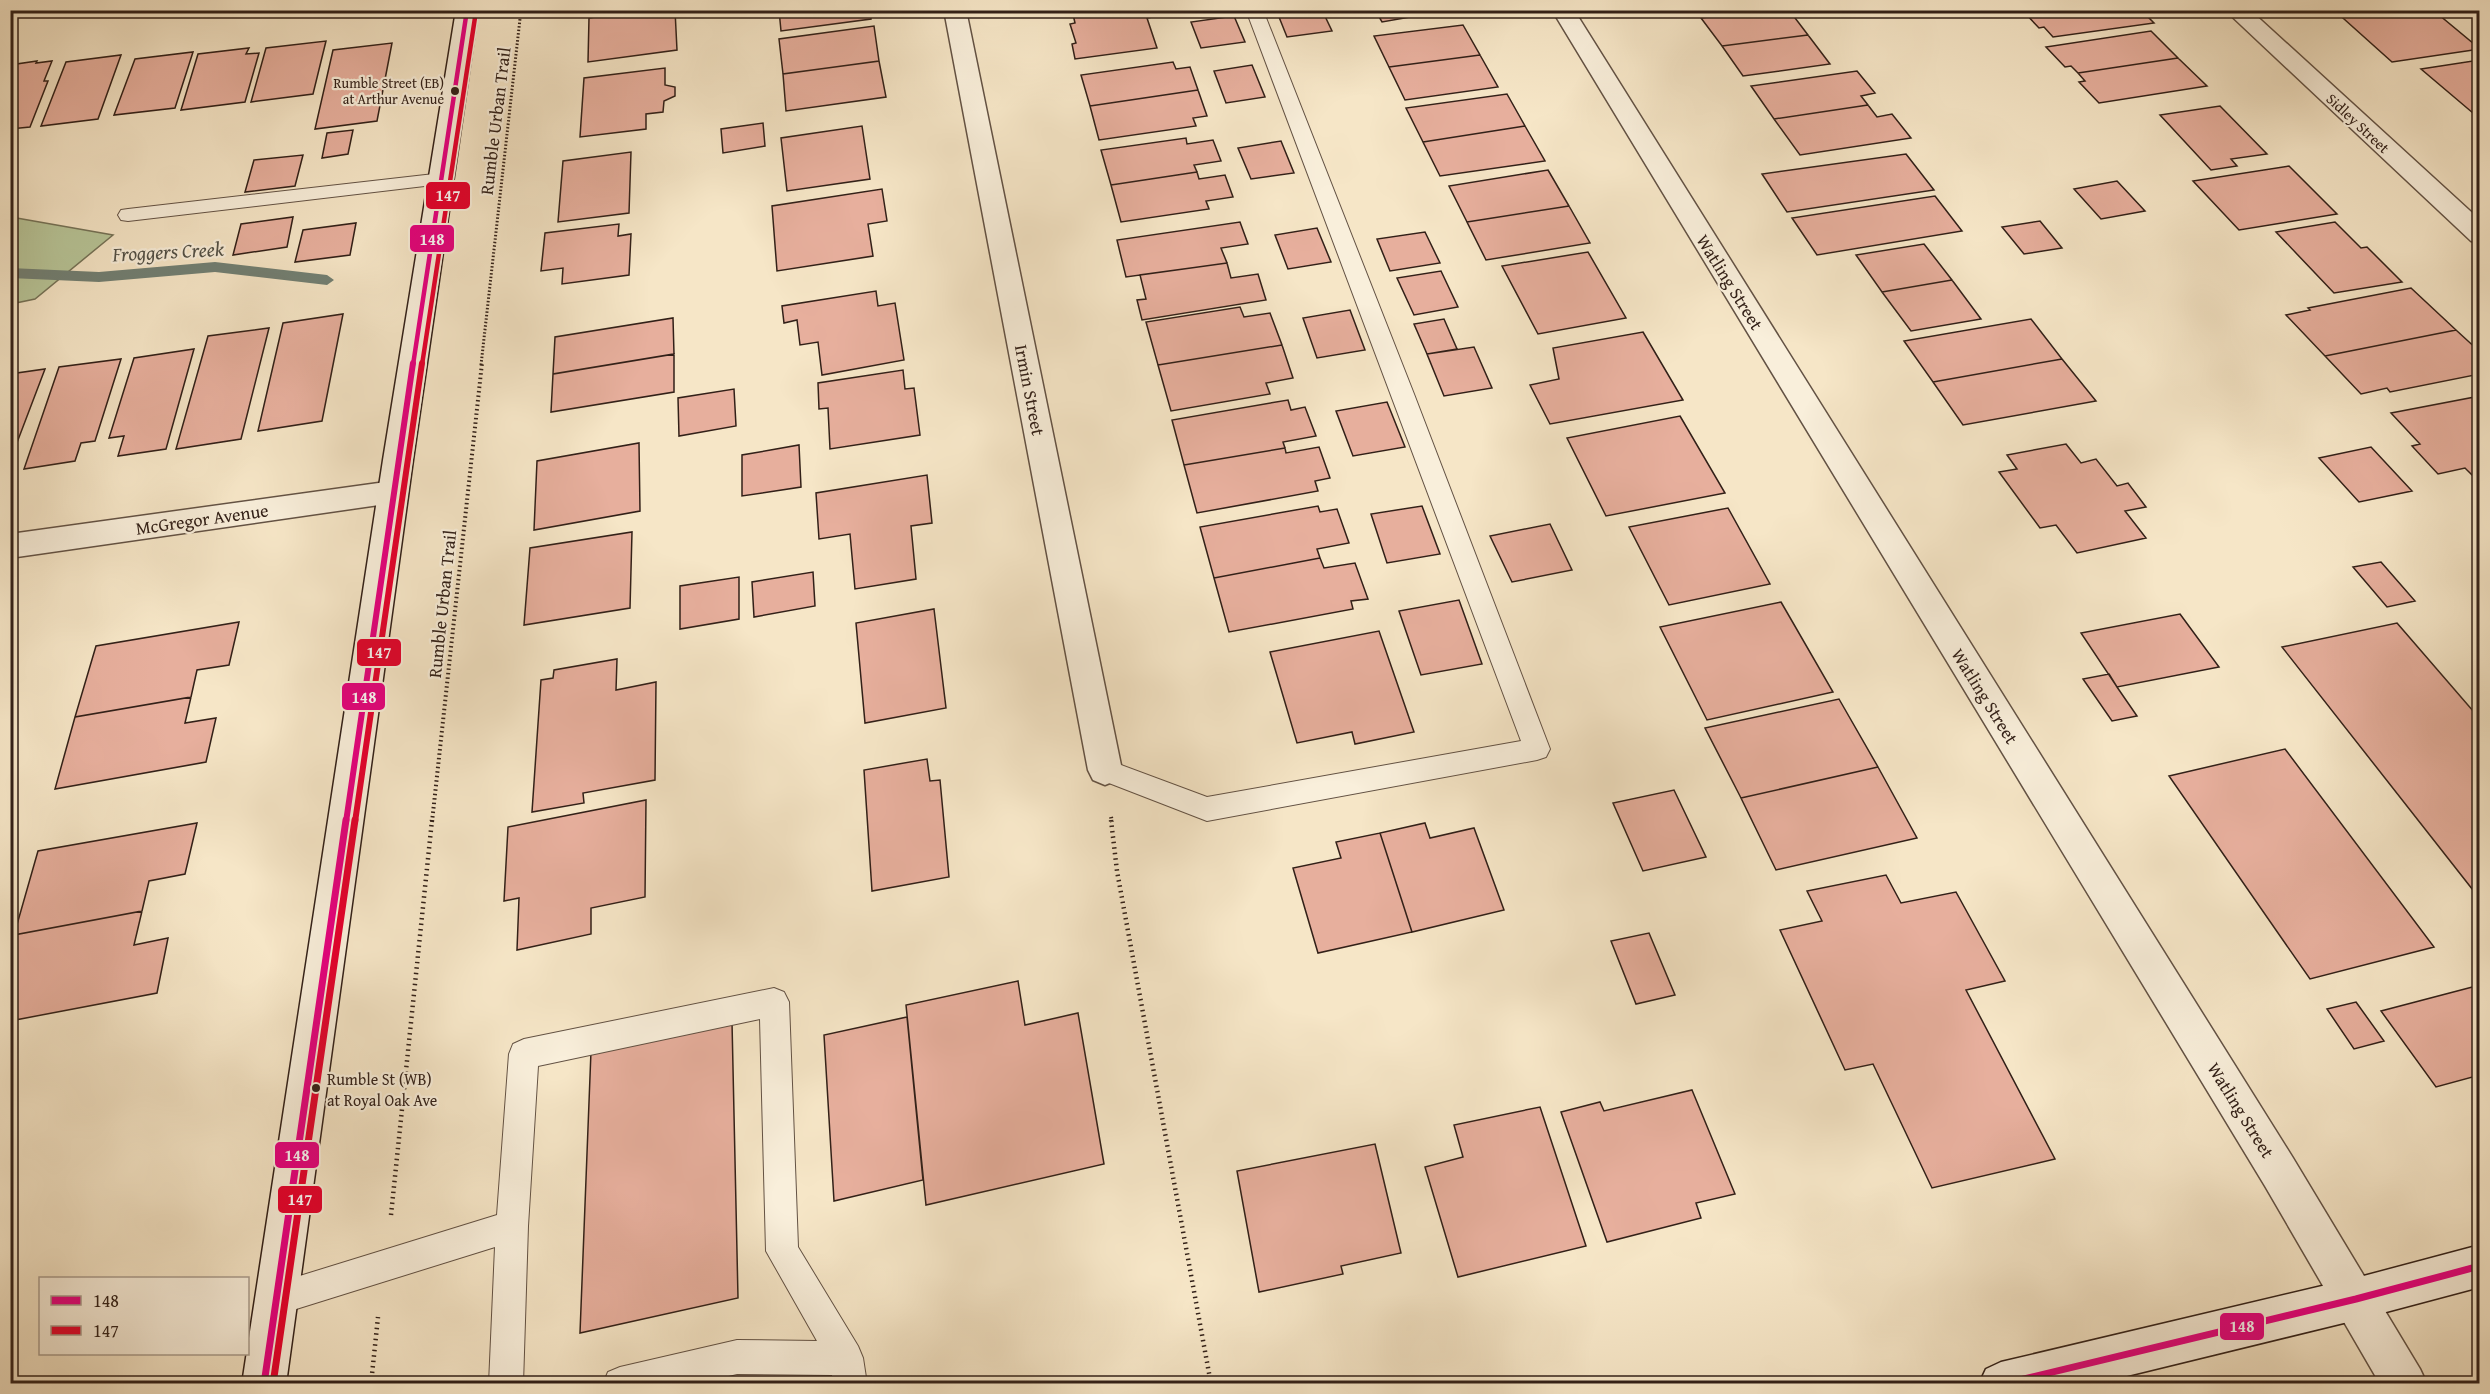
<svg xmlns="http://www.w3.org/2000/svg" width="2490" height="1394" viewBox="0 0 2490 1394" font-family="'Gentium Book Plus',serif">
  <style>
    .green { fill: #b8c699; stroke: #757358; stroke-width: 1.5 }
    .lines { fill: none; stroke-linecap: round; stroke-linejoin: round }
    .stream { fill: #728074; fill-rule: evenodd }
    .building { fill: #e7af9d; stroke: #322018; stroke-width: 1.5 }
    .lane-casing { stroke: #635244; stroke-width: 2 }
    .street-casing { stroke: #635244; stroke-width: 3 }
    .secondary-casing { stroke: #322018; stroke-width: 3 }
    .path-far2 { stroke: #322018; stroke-width: 3; stroke-dasharray: 1.5 2; stroke-linecap: butt }
    .path-far1 { stroke: #322018; stroke-width: 4; stroke-dasharray: 1.5 3; stroke-linecap: butt }
    .path { stroke: #322018; stroke-width: 4.5; stroke-dasharray: 1.5 4; stroke-linecap: butt }
    .lane { fill: #f9efdb; fill-rule: evenodd }
    .street { fill: #f9efdb; fill-rule: evenodd }
    .secondary { fill: #f9efdb; fill-rule: evenodd }
    .bus-1-far2-casing { stroke: #f9efdb; stroke-width: 8 }
    .bus-1-far1-casing { stroke: #f9efdb; stroke-width: 10 }
    .bus-1-casing { stroke: #f9efdb; stroke-width: 11 }
    .bus-2-far2-casing { stroke: #f9efdb; stroke-width: 8 }
    .bus-2-far1-casing { stroke: #f9efdb; stroke-width: 10 }
    .bus-2-casing { stroke: #f9efdb; stroke-width: 11 }
    .bus-1-far2 { stroke: #e5007d; stroke-width: 4.5 }
    .bus-1-far1 { stroke: #e5007d; stroke-width: 6 }
    .bus-1 { stroke: #e5007d; stroke-width: 7 }
    .bus-2-far2 { stroke: #e4002b; stroke-width: 4.5 }
    .bus-2-far1 { stroke: #e4002b; stroke-width: 6 }
    .bus-2 { stroke: #e4002b; stroke-width: 7 }
    .bus-dot { fill: #322018; stroke: #f9efdb; stroke-width: 2 }
    .labels { text-anchor: middle; dominant-baseline: central; stroke-width: 4.5; stroke-linejoin: round; paint-order: stroke }
    .far-bus-label { font-size: 14px; fill: #322018; stroke: #f9efdb; text-anchor: end }
    .far-street-label { font-size: 15px; fill: #322018; stroke: #f9efdb }
    .bus-label { font-size: 16px; fill: #322018; stroke: #f9efdb; text-anchor: start }
    .street-label { font-size: 18px; fill: #322018; stroke: #f9efdb }
    .water-label { font-size: 20px; font-style: italic; fill: #525046; stroke: #f9efdb }
    .line-badge { stroke: #f9efdb; stroke-width: 2 }
    .badge-label { font-size: 16px; text-anchor: middle; font-weight: bold; fill: #fff }
  </style>
  <rect width="100%" height="100%" fill="#f6e6c7"/>
  <filter id="stains"><feTurbulence type="fractalNoise" baseFrequency=".00333" numOctaves="4"/><feColorMatrix values="0 0 0 0 .2 0 0 0 0 .09 0 0 0 0 .02 0 0 0 .5 -.17"/></filter>
  <radialGradient id="worn" r=".72"><stop offset=".6" stop-color="#630" stop-opacity="0"/><stop offset="1" stop-color="#630" stop-opacity=".3"/></radialGradient>
  <path class="green" d="M11 217 113 235 35 299 11 304Z"/>
  <g class="lines">
    <path class="stream" d="M215 262 327 275 334 280 327 285 215 272 99 282 10 278V268L99 272Z"/>
  </g>
  <path class="building" d="M642 10H675L677 50 588 62 589 18Z
    M779 10H870L871 19 781 31Z
    M1072 10H1157L1159 16 1147 18 1157 48 1075 59 1072 44 1076 43 1070 24 1075 23Z
    M1289 10H1322L1332 31 1287 37 1277 12Z
    M1375 10H1450L1382 22Z
    M1757 10H1789L1808 35 1722 46 1701 18Z
    M2141 10 2154 23 2053 37 2044 27 2039 28 2023 11Z
    M2334 10H2433L2480 49 2392 62Z
    M1234 16 1245 42 1201 48 1191 22Z
    M1463 25 1480 55 1389 67 1374 36Z
    M874 26 879 61 783 74 779 39Z
    M2151 31 2178 58 2078 73 2071 66 2065 67 2046 47Z
    M1808 35 1830 64 1743 76 1722 46Z
    M326 41 313 94 251 102 266 48Z
    M392 43 377 121 315 129 333 50Z
    M249 48 246 54 259 53 245 102 181 110 198 54Z
    M193 52 175 108 114 115 135 59Z
    M121 55 98 119 41 126 66 62Z
    M1480 55 1498 87 1405 100 1389 67Z
    M2178 58 2207 86 2099 103 2079 82 2085 81 2078 73Z
    M37 61 36 63 52 61 44 81H48L30 127 10 129V65Z
    M879 61 886 97 786 111 783 74Z
    M2473 61 2480 66V119L2421 69Z
    M1173 62 1176 69 1190 67 1198 90 1090 106 1081 75Z
    M1252 65 1265 97 1226 103 1214 71Z
    M665 68V85L675 87V96L664 101 663 112 646 114V129L580 137 584 78Z
    M1857 71 1875 93 1861 96 1868 105 1774 119 1751 86Z
    M1198 90 1207 116 1193 118 1196 126 1099 140 1090 106Z
    M1507 94 1525 126 1423 142 1406 108Z
    M1868 105 1877 117 1892 114 1911 138 1800 155 1774 119Z
    M2220 106 2267 154 2231 159 2237 166 2211 170 2160 115Z
    M763 123 765 146 723 153 721 129Z
    M862 126 870 179 787 191 781 138Z
    M1525 126 1545 161 1440 176 1423 142Z
    M353 130 348 154 322 158 327 133Z
    M1186 138 1187 144 1213 140 1221 161 1194 165 1197 172 1111 185 1101 150Z
    M1281 141 1294 173 1251 179 1238 148Z
    M631 152 629 213 558 222 563 161Z
    M1906 154 1934 190 1787 212 1762 174Z
    M303 155 295 186 245 192 254 160Z
    M2289 166 2337 214 2239 230 2193 181Z
    M1548 170 1569 206 1467 222 1449 186Z
    M1197 172 1199 179 1225 175 1233 197 1206 201 1209 209 1121 222 1111 185Z
    M2117 181 2145 211 2101 219 2074 189Z
    M882 189 887 221 868 224 873 256 777 271 772 206Z
    M1935 196 1962 231 1817 255 1792 218Z
    M1569 206 1590 243 1486 260 1467 222Z
    M293 217 287 247 233 255 241 224Z
    M2040 221 2062 248 2024 254 2002 227Z
    M1240 222 1248 244 1221 248 1227 263 1126 277 1117 240Z
    M2335 222 2361 248 2367 247 2402 282 2334 293 2276 232Z
    M356 223 350 255 295 262 303 230Z
    M619 224 618 236 631 234 629 275 562 284 563 268 541 271 545 233Z
    M1317 228 1331 262 1288 269 1275 235Z
    M1425 232 1440 263 1390 271 1377 239Z
    M1924 244 1952 280 1882 292 1856 255Z
    M1588 252 1626 318 1538 334 1502 266Z
    M1227 263 1231 278 1258 274 1266 300 1142 320 1137 300 1146 299 1140 275Z
    M1441 271 1458 307 1414 315 1397 278Z
    M1952 280 1981 319 1911 331 1882 292Z
    M2411 288 2456 330 2325 356 2286 315 2310 310 2308 308Z
    M876 291 878 306 895 303 904 360 822 375 818 342 800 345 797 320 784 323 782 306Z
    M1240 307 1244 317 1270 313 1282 345 1158 365 1146 322Z
    M1350 310 1365 350 1317 358 1303 318Z
    M343 314 322 421 258 431 283 323Z
    M673 318 674 354 553 374 555 337Z
    M1444 319 1457 349 1427 354 1414 324Z
    M2031 319 2062 359 1933 382 1904 341Z
    M269 328 241 439 176 449 208 336Z
    M2456 330 2480 352V374L2390 392 2387 388 2361 394 2325 356Z
    M1643 332 1683 400 1550 424 1530 385 1559 379 1553 348Z
    M1282 345 1293 378 1266 383 1270 394 1171 411 1158 365Z
    M1474 347 1492 388 1444 396 1427 354Z
    M194 349 166 449 118 456 124 436 109 438 134 358Z
    M674 354V392L551 412 553 374Z
    M121 359 95 441 81 443 75 461 24 469 59 367Z
    M2062 359 2096 401 1963 425 1933 382Z
    M45 369 10 461V374Z
    M903 370 905 389 914 388 920 435 830 449 828 408 819 409 818 383Z
    M734 389 736 426 679 436 678 398Z
    M2480 396V475L2473 476 2465 468 2438 474 2412 446 2420 444 2391 413Z
    M1288 400 1291 410 1305 407 1316 436 1283 442 1285 448 1184 465 1172 420Z
    M1387 402 1405 447 1353 456 1336 411Z
    M1680 416 1725 493 1606 516 1567 438Z
    M639 443 640 511 534 530 537 461Z
    M2066 444 2081 463 2096 459 2117 486 2128 483 2146 507 2125 511 2146 538 2077 553 2056 525 2040 528 1999 472 2017 469 2007 455Z
    M799 445 801 487 742 496V455Z
    M1319 447 1330 478 1315 481 1318 491 1197 513 1184 465 1285 448 1286 453Z
    M2371 447 2412 491 2359 502 2319 458Z
    M927 475 932 523 911 526 916 579 855 589 850 534 819 539 816 493Z
    M1318 506 1320 512 1337 509 1349 543 1317 549 1320 558 1214 578 1200 527Z
    M1422 506 1440 554 1387 563 1371 514Z
    M1728 508 1770 584 1669 605 1629 527Z
    M1550 524 1572 570 1512 582 1490 536Z
    M632 532 630 608 524 625 530 548Z
    M1320 558 1324 568 1355 563 1368 599 1351 601 1353 609 1229 632 1214 578Z
    M2381 562 2415 601 2387 607 2353 567Z
    M813 572 815 606 754 617 752 582Z
    M739 577V619L680 629V586Z
    M1459 600 1482 664 1421 675 1399 611Z
    M1781 602 1833 692 1707 720 1660 627Z
    M934 609 946 708 865 723 856 623Z
    M2180 614 2219 667 2117 687 2081 633Z
    M239 622 229 665 197 670 191 697 75 717 96 646Z
    M2397 623 2480 719V899L2282 647Z
    M1379 631 1414 732 1355 744 1352 732 1297 743 1270 652Z
    M617 659 616 690 656 682 655 780 583 793 584 803 532 812 541 680 553 678 554 670Z
    M2109 674 2117 687 2137 716 2112 721 2083 679Z
    M191 697 185 723 216 718 206 762 55 789 75 717Z
    M1839 699 1878 767 1741 798 1705 728Z
    M2285 749 2434 947 2310 979 2169 776Z
    M927 759 930 781 940 780 949 877 872 891 864 770Z
    M1878 767 1917 838 1776 870 1741 798Z
    M1674 790 1706 857 1643 871 1613 803Z
    M646 800 645 897 591 908V934L517 950 519 898 504 901 508 827Z
    M197 823 185 874 149 881 142 911 14 935 38 851Z
    M1425 823 1430 838 1474 828 1504 910 1412 932 1380 833Z
    M1380 833 1412 932 1318 953 1293 868 1341 858 1336 842Z
    M1886 875 1901 903 1956 892 2005 981 1966 990 2055 1159 1932 1188 1873 1064 1845 1070 1780 930 1822 921 1807 891Z
    M142 911 134 945 168 938 157 993 10 1021V949L14 935Z
    M1649 933 1675 995 1636 1004 1611 941Z
    M1018 981 1025 1025 1078 1013 1104 1164 926 1205 906 1005Z
    M2480 985V1075L2436 1087 2381 1011Z
    M2356 1002 2384 1041 2354 1049 2327 1009Z
    M907 1017 923 1180 834 1201 824 1035Z
    M732 1022 738 1298 580 1333 591 1051Z
    M1692 1090 1735 1194 1696 1203 1701 1218 1607 1242 1561 1112 1600 1102 1604 1111Z
    M1540 1107 1586 1246 1458 1277 1425 1167 1463 1157 1454 1125Z
    M1375 1144 1401 1253 1341 1266 1343 1274 1259 1292 1237 1171Z"/>
  <g class="lines">
    <g class="lane-casing">
      <path id="lane" d="M1246 10H1263L1414 394 1550 749 1546 757 1537 760 1207 821 1096 778 1092 770 1096 762 1105 759 1207 797 1521 741Z
        M443 173 450 175 453 179 450 183 128 221 121 220 118 215 121 210 128 209Z
        M774 988 784 992 789 1002 798 1247 858 1346 863 1358 867 1384H833L832 1375 737 1374 695 1384H603L608 1372 620 1367 737 1340 817 1341 766 1251 760 1019 538 1066 528 1226 523 1384H489L495 1247 277 1315 265 1311 261 1299 265 1287 277 1283 497 1215 509 1054 513 1044 524 1039Z"/>
    </g>
    <g class="street-casing">
      <path id="street" d="M944 10H966L1122 770 1117 780 1105 785 1093 780 1088 770Z
        M1552 10H1574L2293 1158 2420 1369 2427 1384H2380L2265 1186Z
        M2225 10H2250L2480 220V243L2471 241Z
        M393 481 404 484 408 492 404 500 393 503 10 558V534Z"/>
    </g>
    <g class="secondary-casing">
      <path id="secondary" d="M456 10H478L413 460 286 1384H242L383 460Z
        M2480 1245V1287L2356 1320 2094 1384H1979L1986 1369 2001 1362 2356 1278Z"/>
    </g>
    <path class="path-far2" d="M481 365 521 10"/>
    <path class="path-far1" d="M1111 817 1112 822
      M432 822 482 363"/>
    <path class="path" d="M1111 820 1117 871 1211 1384
      M391 1215 432 820
      M371 1384 378 1317"/>
    <use href="#lane" class="lane"/>
    <use href="#street" class="street"/>
    <use href="#secondary" class="secondary"/>
    <g class="bus-1-far2-casing">
      <path id="bus-1-far2" d="M413 365 467 10"/>
    </g>
    <g class="bus-1-far1-casing">
      <path id="bus-1-far1" d="M346 822 413 363"/>
    </g>
    <g class="bus-1-casing">
      <path id="bus-1" d="M264 1384 346 820
        M2003 1384 2356 1299 2480 1266"/>
    </g>
    <g class="bus-2-far2-casing">
      <path id="bus-2-far2" d="M422 365 476 11"/>
    </g>
    <g class="bus-2-far1-casing">
      <path id="bus-2-far1" d="M355 822 422 363"/>
    </g>
    <g class="bus-2-casing">
      <path id="bus-2" d="M273 1384 355 820"/>
    </g>
    <use href="#bus-1-far2" class="bus-1-far2"/>
    <use href="#bus-1-far1" class="bus-1-far1"/>
    <use href="#bus-1" class="bus-1"/>
    <use href="#bus-2-far2" class="bus-2-far2"/>
    <use href="#bus-2-far1" class="bus-2-far1"/>
    <use href="#bus-2" class="bus-2"/>
  </g>
  <g class="bus-dot">
    <circle cx="455" cy="91" r="5"/>
    <circle cx="316" cy="1088" r="5"/>
  </g>
  <g class="labels">
    <g class="far-bus-label">
      <text x="444" y="83">Rumble Street (EB)<tspan x="444" dy="16">at Arthur Avenue</tspan></text>
    </g>
    <g class="far-street-label">
      <text transform="translate(2358 123) rotate(43)">Sidley Street</text>
    </g>
    <g class="bus-label">
      <text x="327" y="1079">Rumble St (WB)<tspan x="327" dy="21">at Royal Oak Ave</tspan></text>
    </g>
    <g class="street-label">
      <text transform="translate(495 121) rotate(-83)">Rumble Urban Trail</text>
      <text transform="translate(1730 282) rotate(58)">Watling Street</text>
      <text transform="translate(1030 390) rotate(79)">Irmin Street</text>
      <text transform="translate(202 519) rotate(-8)">McGregor Avenue</text>
      <text transform="translate(442 604) rotate(-84)">Rumble Urban Trail</text>
      <text transform="translate(1985 696) rotate(58)">Watling Street</text>
      <text transform="translate(2241 1110) rotate(58)">Watling Street</text>
    </g>
    <g class="water-label">
      <text transform="translate(168 251) rotate(-3)">Froggers Creek</text>
    </g>
  </g>
  <g class="line-badge">
    <rect x="425" y="181" width="46" height="29" rx="6" fill="#e4002b"/>
    <rect x="409" y="224" width="46" height="29" rx="6" fill="#e5007d"/>
    <rect x="356" y="638" width="46" height="29" rx="6" fill="#e4002b"/>
    <rect x="341" y="682" width="45" height="29" rx="6" fill="#e5007d"/>
    <rect x="274" y="1141" width="46" height="28" rx="6" fill="#e5007d"/>
    <rect x="277" y="1185" width="46" height="29" rx="6" fill="#e4002b"/>
    <rect x="2219" y="1312" width="46" height="29" rx="6" fill="#e5007d"/>
  </g>
  <g class="badge-label">
    <text x="448" y="201">147</text>
    <text x="432" y="245">148</text>
    <text x="379" y="658">147</text>
    <text x="364" y="703">148</text>
    <text x="297" y="1161">148</text>
    <text x="300" y="1205">147</text>
    <text x="2242" y="1332">148</text>
  </g>
  <rect width="2490" height="1394" fill="none" stroke="#f6e6c7" stroke-width="36"/>
  <rect x="12" y="12" width="2466" height="1370" fill="none" stroke="#322018" stroke-width="3"/>
  <rect x="18" y="18" width="2454" height="1358" fill="none" stroke="#322018" stroke-width="1.5"/>
  <rect x="39" y="1277" width="210" height="78" fill="#f9efdb" stroke="#a99c8d" stroke-width="1.5"/>
  <rect x="51" y="1296" width="30" height="9" fill="#e5007d" stroke="#a99c8d" stroke-width="1.5"/>
  <text x="93" y="1307" font-size="18" fill="#322018">148</text>
  <rect x="51" y="1326" width="30" height="9" fill="#e4002b" stroke="#a99c8d" stroke-width="1.5"/>
  <text x="93" y="1337" font-size="18" fill="#322018">147</text>
  <rect width="100%" height="100%" filter="url(#stains)"/>
  <rect width="100%" height="100%" fill="url(#worn)"/>
</svg>
